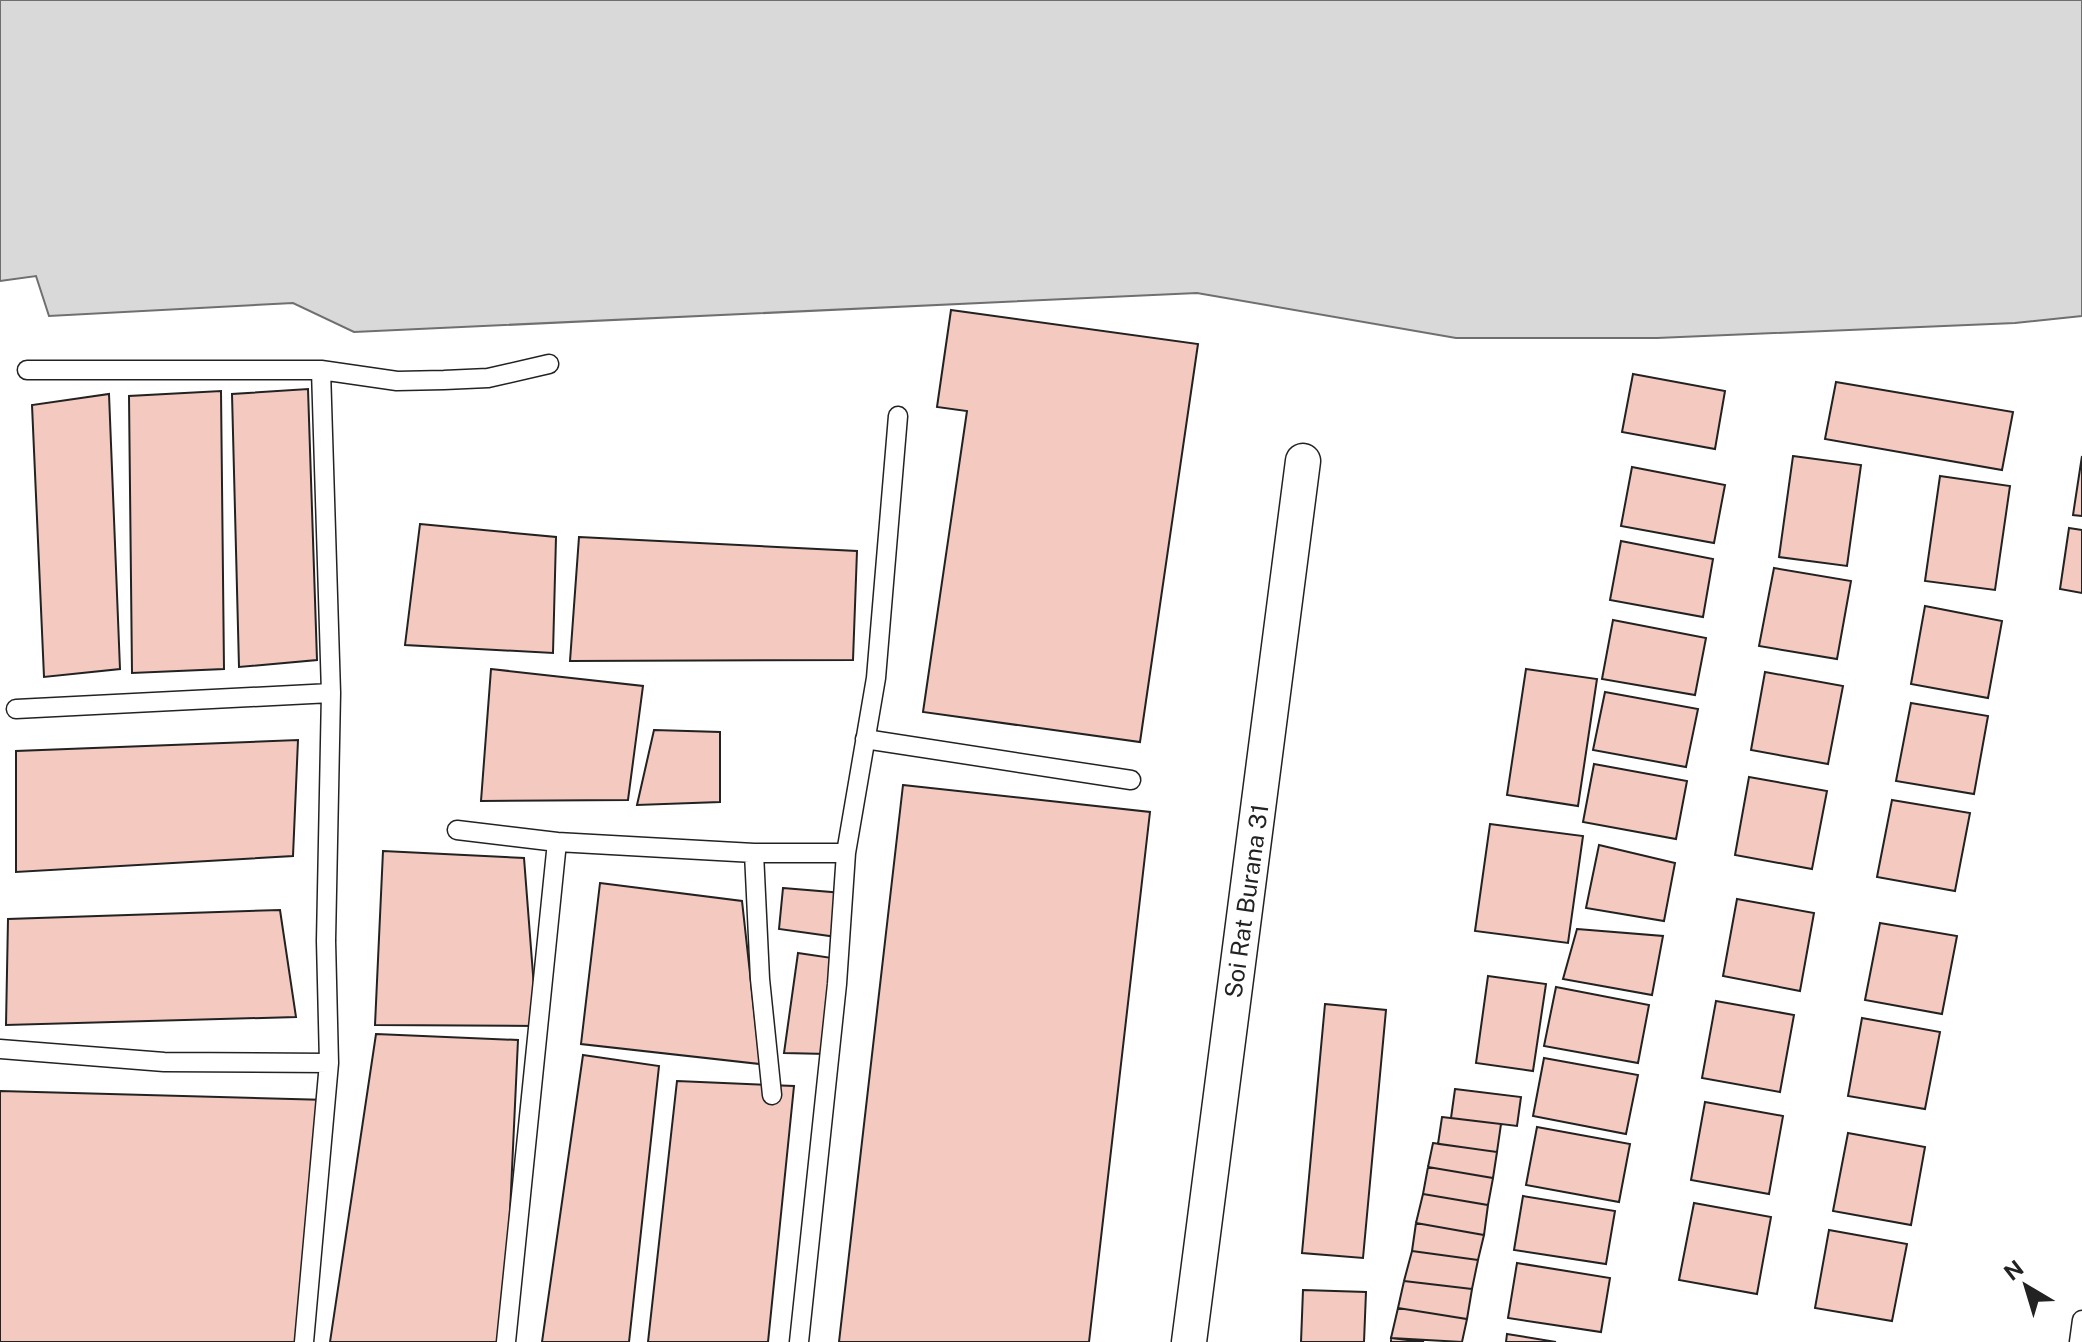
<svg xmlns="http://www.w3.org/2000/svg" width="2082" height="1342" viewBox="0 0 2082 1342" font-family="'Public Sans',sans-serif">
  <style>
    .water { fill: #d9d9d9; stroke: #6f6f6f; stroke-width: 2 }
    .building { fill: #f3c9c0; stroke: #222; stroke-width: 2 }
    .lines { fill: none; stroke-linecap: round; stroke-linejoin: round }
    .lane-casing { stroke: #222; stroke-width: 21 }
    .street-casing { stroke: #222; stroke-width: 37 }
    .lane { stroke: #fff; stroke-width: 18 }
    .street { stroke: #fff; stroke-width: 34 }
    .labels { text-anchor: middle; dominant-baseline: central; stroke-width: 6; stroke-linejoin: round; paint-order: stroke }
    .street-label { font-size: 24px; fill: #222; stroke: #fff }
  </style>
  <rect width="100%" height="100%" fill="#fff"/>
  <path class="water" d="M0 0H2082V316L2015 323 1657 338H1456L1197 293 354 332 293 303 49 316 36 276 0 281Z"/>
  <path class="building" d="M951 310 1198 344 1140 742 923 712 967 411 937 407Z
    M1633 374 1725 391 1715 449 1622 432Z
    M1836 382 2013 412 2002 470 1825 439Z
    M308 389 317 660 239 667 232 394Z
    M221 391 224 669 132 673 129 396Z
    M109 394 120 669 44 677 32 405Z
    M1793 456 1861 465 1847 566 1779 557Z
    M2082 456V516L2073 515Z
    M1632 467 1725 485 1714 543 1621 526Z
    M1940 476 2010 486 1995 590 1925 581Z
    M420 524 556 537 553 653 405 645Z
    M2069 528 2082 530V593L2060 589Z
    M579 537 857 551 853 660 570 661Z
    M1621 541 1713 559 1703 617 1610 600Z
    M1774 568 1851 581 1837 659 1759 646Z
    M1925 606 2002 621 1988 698 1911 684Z
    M1613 620 1706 638 1695 695 1602 679Z
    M491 669 643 686 628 800 481 801Z
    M1526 669 1597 679 1578 806 1507 795Z
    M1765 672 1843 686 1828 764 1751 750Z
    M1605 692 1698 709 1686 767 1593 750Z
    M1911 703 1988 716 1974 794 1896 781Z
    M654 730 720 732V802L637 805Z
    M298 740 293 856 16 872V751Z
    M1594 764 1687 781 1676 839 1583 822Z
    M1749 777 1827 791 1812 869 1735 855Z
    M903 785 1150 812 1089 1342H839Z
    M1892 800 1970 813 1955 891 1877 877Z
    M1490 824 1583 836 1568 943 1475 931Z
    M1599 845 1675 863 1664 921 1586 908Z
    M383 851 524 858 537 1026 375 1025Z
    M600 883 742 901 760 1064 581 1044Z
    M783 888 843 893 844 938 779 929Z
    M1737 899 1814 913 1800 991 1723 976Z
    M280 910 296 1017 6 1025 8 919Z
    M1880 923 1957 936 1942 1014 1865 1000Z
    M1577 929 1663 936 1652 995 1563 979Z
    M798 953 839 959 827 1054 784 1053Z
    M1488 976 1546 984 1533 1071 1476 1063Z
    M1556 987 1649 1005 1638 1063 1544 1046Z
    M1716 1001 1794 1015 1780 1092 1702 1078Z
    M1325 1004 1386 1010 1363 1258 1302 1253Z
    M1862 1018 1940 1032 1925 1109 1848 1096Z
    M376 1034 518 1040 504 1342H330Z
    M583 1055 659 1066 629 1342H542Z
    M1544 1058 1638 1075 1626 1134 1533 1116Z
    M677 1081 794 1086 768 1342H648Z
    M1455 1089 1521 1097 1517 1126 1451 1118Z
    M0 1091 328 1100 304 1342H0Z
    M1705 1102 1783 1116 1769 1194 1691 1180Z
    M1442 1117 1501 1124 1497 1152 1438 1144Z
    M1537 1127 1630 1144 1619 1202 1526 1185Z
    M1848 1133 1925 1147 1911 1225 1833 1211Z
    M1433 1143 1497 1152 1493 1178 1428 1167Z
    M1428 1167 1493 1178 1488 1205 1423 1194Z
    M1423 1194 1488 1205 1484 1235 1416 1223Z
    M1523 1196 1615 1211 1606 1264 1514 1250Z
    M1694 1203 1771 1217 1757 1294 1679 1280Z
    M1416 1223 1484 1235 1478 1260 1412 1251Z
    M1829 1230 1907 1244 1892 1321 1815 1308Z
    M1412 1251 1478 1260 1472 1289 1404 1281Z
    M1517 1263 1610 1278 1601 1332 1508 1318Z
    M1404 1281 1472 1289 1467 1319 1398 1308Z
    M1303 1290 1366 1292 1364 1342H1301Z
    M1398 1308 1467 1319 1462 1342 1391 1338Z
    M1507 1334 1556 1342H1506Z
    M1391 1338 1424 1342H1391Z"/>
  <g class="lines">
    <g class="lane-casing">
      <path id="lane" d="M27 370H321L397 381 444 380 488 378 549 364
        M16 709 331 693
        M865 739 1131 780
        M457 830 557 842
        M754 853 760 979 772 1095
        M846 853 876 678 898 416
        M0 1049 164 1062 329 1063
        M304 1342 329 1063 326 941 331 693 321 370
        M506 1342 557 842 754 853H846L837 984 799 1342
        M2079 1342 2082 1320"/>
    </g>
    <g class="street-casing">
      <path id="street" d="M1189 1342 1303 461"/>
    </g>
    <use href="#lane" class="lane"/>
    <use href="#street" class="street"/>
  </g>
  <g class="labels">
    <g class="street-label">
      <text transform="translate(1246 901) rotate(-82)">Soi Rat Burana 31</text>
    </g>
  </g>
  <g transform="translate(2026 1286) rotate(322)" stroke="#ffffff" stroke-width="6" paint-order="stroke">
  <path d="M0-6L14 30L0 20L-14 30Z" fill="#222222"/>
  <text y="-12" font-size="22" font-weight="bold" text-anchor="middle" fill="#222222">N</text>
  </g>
</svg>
